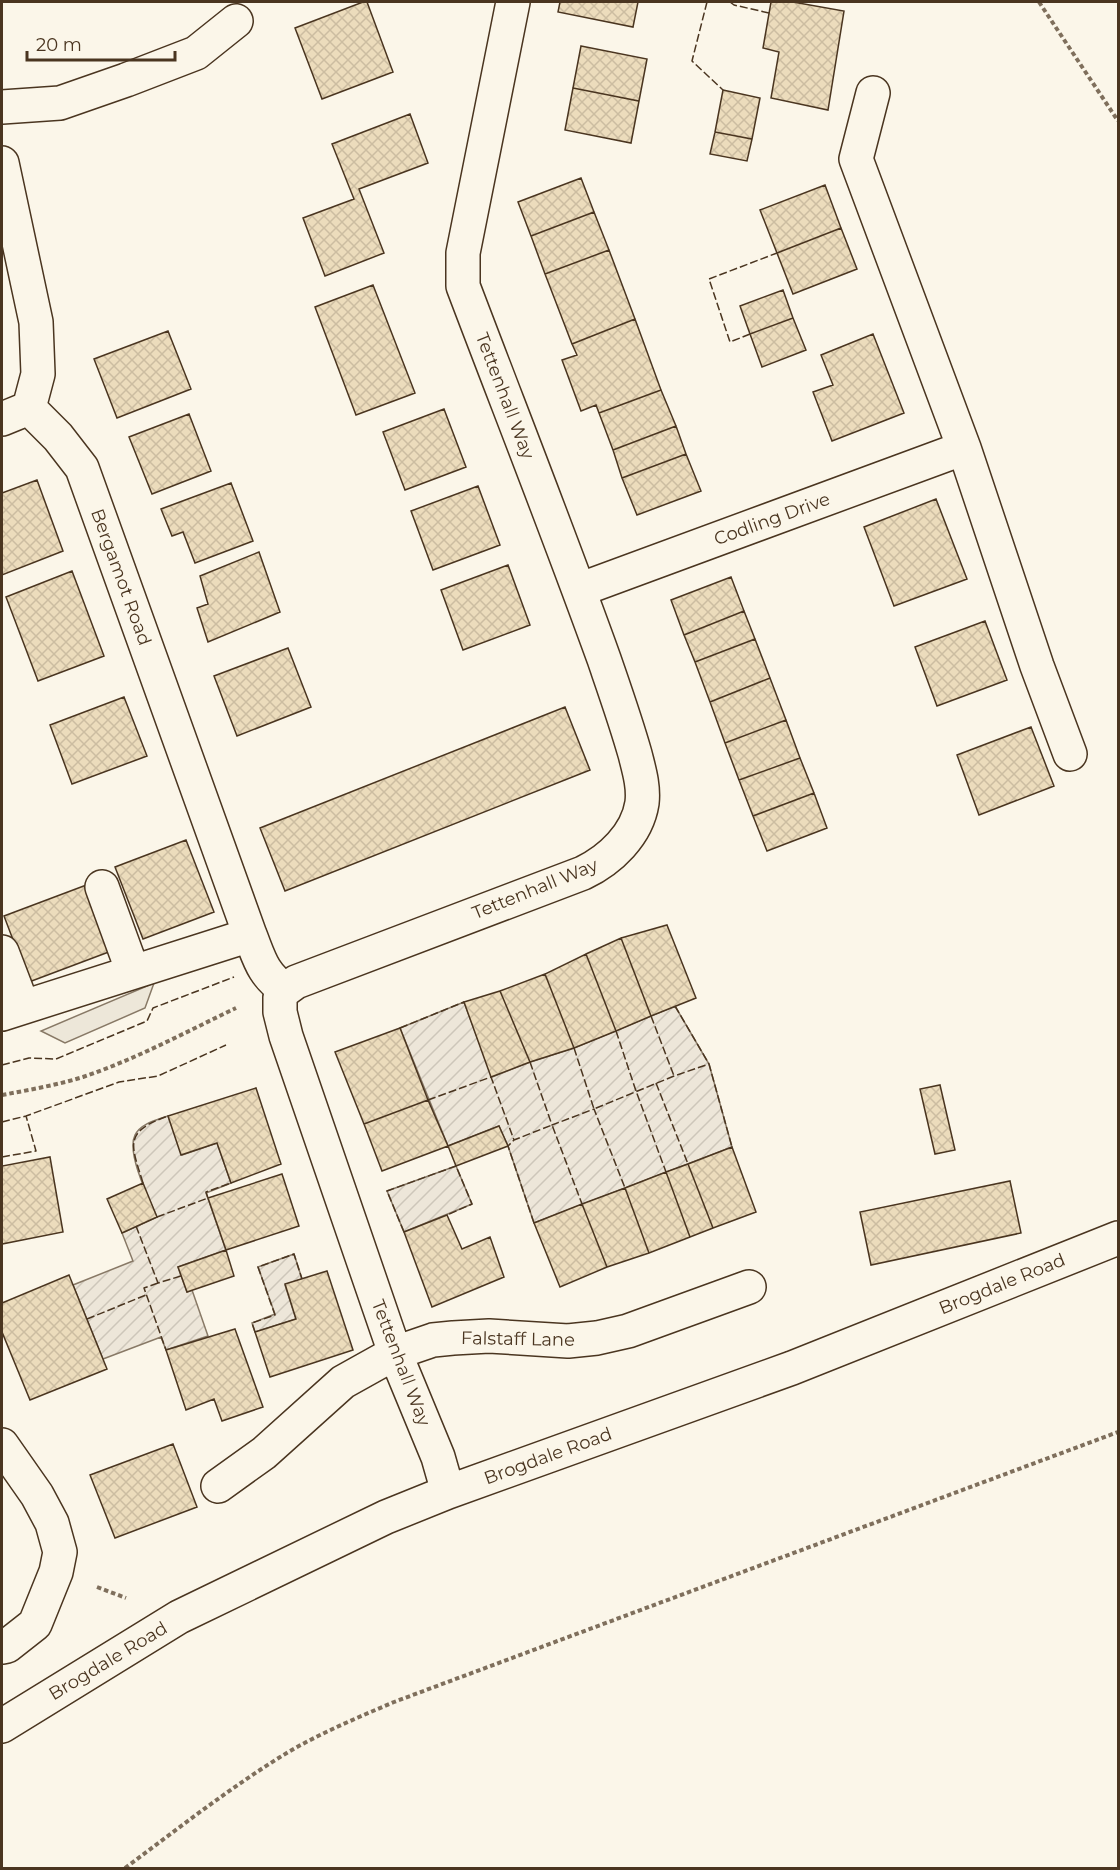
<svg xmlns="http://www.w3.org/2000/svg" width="1120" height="1870" viewBox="0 0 1120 1870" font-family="Montserrat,sans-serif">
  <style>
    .garden { fill: url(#garden-furrows); stroke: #887966; stroke-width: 1.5 }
    .parking { fill: #ede7d9; stroke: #887966; stroke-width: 1.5 }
    .building { fill: url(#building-cross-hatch); stroke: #4a3520; stroke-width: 1.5 }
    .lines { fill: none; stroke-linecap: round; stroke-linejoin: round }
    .minor-casing { stroke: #4a3520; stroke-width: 36 }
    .path { stroke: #7f6f5c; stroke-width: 4; stroke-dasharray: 4.5 3; stroke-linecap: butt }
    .minor { stroke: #fbf6e9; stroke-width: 33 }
    .fence { stroke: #4a3520; stroke-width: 1.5; stroke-dasharray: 8 3; stroke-linecap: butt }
    .labels { text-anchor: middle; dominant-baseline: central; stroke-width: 4.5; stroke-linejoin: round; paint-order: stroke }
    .street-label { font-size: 18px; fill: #4a3520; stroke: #fbf6e9 }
  </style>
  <defs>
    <pattern id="garden-furrows" width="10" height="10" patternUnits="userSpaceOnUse" patternTransform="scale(1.5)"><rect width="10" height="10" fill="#ede6d9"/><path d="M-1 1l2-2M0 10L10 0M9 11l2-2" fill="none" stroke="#cdc6ba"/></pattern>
    <pattern id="building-cross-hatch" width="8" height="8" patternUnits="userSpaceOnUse" patternTransform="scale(1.5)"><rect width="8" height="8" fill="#ecdcbc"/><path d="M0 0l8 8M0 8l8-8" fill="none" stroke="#ccbda1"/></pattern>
  </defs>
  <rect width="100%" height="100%" fill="#fbf6e9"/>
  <path class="garden" d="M464 1002 492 1077 530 1062 574 1048 675 1006 709 1064 732 1147 534 1223 508 1146 499 1126 448 1146 400 1028Z
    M168 1116 182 1155 217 1143 231 1183 206 1193 226 1250 178 1267 187 1292 192 1290 208 1336 166 1350 161 1337 103 1359 73 1285 133 1261 122 1233 157 1217C149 1199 126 1153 135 1135 141 1123 157 1120 168 1116Z
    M456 1166 472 1204 404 1232 387 1191Z
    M294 1254 302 1279 285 1285 296 1319 255 1332 252 1323 275 1314 258 1267Z"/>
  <path class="parking" d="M154 983 145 1008 65 1043 41 1031Z"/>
  <path class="building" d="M363 2H367L393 72 322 99 295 28Z
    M560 2H638L633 27 558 12Z
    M771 2H793L844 11 828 110 771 98 779 52 763 48Z
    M581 46 647 59 639 101 573 88Z
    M573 88 639 101 631 143 565 130Z
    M723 90 760 98 752 139 715 132Z
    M410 114 428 163 359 189 384 253 325 276 303 218 354 199 332 144Z
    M715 132 752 139 747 161 710 154Z
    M581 178 594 212 531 236 518 202Z
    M825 185 841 228 777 253 760 210Z
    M594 212 609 250 545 274 531 236Z
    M841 228 857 269 793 294 777 253Z
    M609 250 635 319 572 344 545 274Z
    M373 285 415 393 356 415 315 307Z
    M783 290 793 318 750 334 740 306Z
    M793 318 806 350 762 367 750 334Z
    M635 319 661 390 599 413 596 405 581 411 562 360 577 355 572 344Z
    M168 331 191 389 117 418 94 359Z
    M873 334 904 413 832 441 813 392 833 385 821 355Z
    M661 390 676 426 613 450 599 413Z
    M444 409 466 467 405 490 383 432Z
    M189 414 211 471 152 494 129 437Z
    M676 426 686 454 622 478 613 450Z
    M686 454 701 491 637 515 622 478Z
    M37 480 63 551 2 575V493Z
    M231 483 253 541 195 563 183 532 172 536 161 509Z
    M478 486 500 545 433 570 411 511Z
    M936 499 967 579 894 606 864 527Z
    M259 552 280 612 208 642 197 608 208 604 200 576Z
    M508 565 530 625 463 650 441 590Z
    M72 571 104 656 38 681 6 597Z
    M731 577 744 611 684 635 671 600Z
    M744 611 755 639 695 662 684 635Z
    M985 621 1007 680 937 706 915 647Z
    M755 639 770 678 710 702 695 662Z
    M288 648 311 707 237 736 214 676Z
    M770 678 786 720 725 743 710 702Z
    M124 697 147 756 72 784 50 725Z
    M565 707 590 770 285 891 260 828Z
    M786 720 800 758 739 780 725 743Z
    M1031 727 1054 786 979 815 957 755Z
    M800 758 814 793 753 816 739 780Z
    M814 793 827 828 767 851 753 816Z
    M186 840 214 912 143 939 115 867Z
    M89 884 114 950 29 982 4 916Z
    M667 925 696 998 651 1016 621 938Z
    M621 938 651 1016 616 1031 586 954Z
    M586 954 616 1031 574 1048 545 974Z
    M545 974 574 1048 530 1062 500 991Z
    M500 991 530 1062 491 1077 464 1002Z
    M400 1028 428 1100 364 1124 335 1052Z
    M940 1085 955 1150 935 1154 920 1089Z
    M256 1088 281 1164 231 1183 217 1143 181 1155 168 1116Z
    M428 1100 448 1146 382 1171 364 1124Z
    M499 1126 508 1146 456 1166 448 1146Z
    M732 1147 756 1212 713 1228 688 1164Z
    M50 1157 63 1232 2 1244V1166Z
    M688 1164 713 1228 690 1237 666 1172Z
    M666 1172 690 1237 649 1253 625 1188Z
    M282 1174 299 1226 226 1250 208 1198Z
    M1010 1181 1021 1233 871 1265 860 1212Z
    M143 1183 157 1217 122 1233 107 1199Z
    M625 1188 649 1253 607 1267 582 1204Z
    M582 1204 607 1267 560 1287 534 1223Z
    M447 1215 462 1249 490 1237 504 1277 432 1307 404 1232Z
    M226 1250 234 1276 187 1292 178 1267Z
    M327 1271 353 1350 270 1377 255 1332 296 1319 285 1284Z
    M69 1275 107 1369 30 1400 2 1332V1303Z
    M235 1329 263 1407 222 1421 214 1399 186 1410 166 1350Z
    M173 1444 197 1507 115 1538 90 1475Z"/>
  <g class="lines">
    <g class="minor-casing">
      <path id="minor" d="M873 93 856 159 964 448 1037 666 1070 754
        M2 107 60 103 126 80 196 53 236 21
        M2 163 36 322 38 374 29 408 58 437 82 468 250 935C260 960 262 973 285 990
        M2 419 29 408
        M579 590 964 448
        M102 887 133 972
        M2 952 23 1007
        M2 1014 250 935
        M2 1445 37 1495 52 1523 60 1552 56 1572 35 1624 7 1646 2 1647
        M218 1486 264 1453 343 1382 395 1353 433 1340 453 1338 489 1336 568 1341 597 1338 628 1331 749 1287
        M448 1492 438 1457 395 1353 286 1036 280 1012V997L285 990 296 982 583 873C610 860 637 835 642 803 644 786 639 770 635 754 626 722 615 691 604 659 559 534 510 410 463 286V253L513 2
        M2 1726 179 1617 386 1517 448 1492 792 1368 1118 1238"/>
    </g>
    <path class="path" d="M1039 2 1118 121
      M2 1095C29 1090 57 1085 83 1077 136 1059 186 1032 236 1008
      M97 1587 126 1598
      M125 1868C179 1828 232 1786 290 1751 323 1732 359 1717 394 1702L1118 1432"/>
    <use href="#minor" class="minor"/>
    <path class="fence" d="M707 2 692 61 723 90
      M730 2 734 5 769 13
      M750 334 730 342 709 279 777 253
      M675 1006 709 1064
      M651 1016 674 1076
      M400 1028 464 1002
      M616 1031 636 1091 666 1172
      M574 1048 594 1109 674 1076 709 1064 732 1147
      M530 1062 552 1125 594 1109 625 1188
      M2 1065 29 1058 56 1059 147 1021 153 1008 234 977
      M656 1083 688 1164
      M428 1100 491 1077 514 1140
      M2 1122 26 1116 119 1082 158 1076 226 1045
      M2 1157 36 1151 26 1116
      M143 1183C131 1144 123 1132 168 1116
      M157 1217 208 1198 206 1192 231 1183
      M534 1223 508 1146 514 1140 552 1125 582 1204
      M136 1226 158 1283 181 1276
      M404 1232 387 1191 456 1166 472 1204 447 1215
      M158 1283 144 1288 166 1350
      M87 1319 146 1295
      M255 1332 252 1323 275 1315 258 1267 294 1254 302 1279"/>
  </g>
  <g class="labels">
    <g class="street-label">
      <text transform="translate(505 396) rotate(69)">Tettenhall Way</text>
      <text transform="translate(772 519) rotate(-20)">Codling Drive</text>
      <text transform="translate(121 577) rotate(70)">Bergamot Road</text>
      <text transform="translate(535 889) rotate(-22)">Tettenhall Way</text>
      <text transform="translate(1002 1284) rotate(-22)">Brogdale Road</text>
      <text transform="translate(518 1339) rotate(1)">Falstaff Lane</text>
      <text transform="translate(401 1363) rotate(69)">Tettenhall Way</text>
      <text transform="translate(548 1456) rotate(-20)">Brogdale Road</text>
      <text transform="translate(108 1661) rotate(-31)">Brogdale Road</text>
    </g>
  </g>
  <rect width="1120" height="1870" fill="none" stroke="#4a3520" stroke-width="6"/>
  <path d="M27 51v9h148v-9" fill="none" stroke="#4a3520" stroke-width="3"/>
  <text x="36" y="51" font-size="18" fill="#4a3520" stroke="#fbf6e9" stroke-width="4.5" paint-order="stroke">20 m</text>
</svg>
